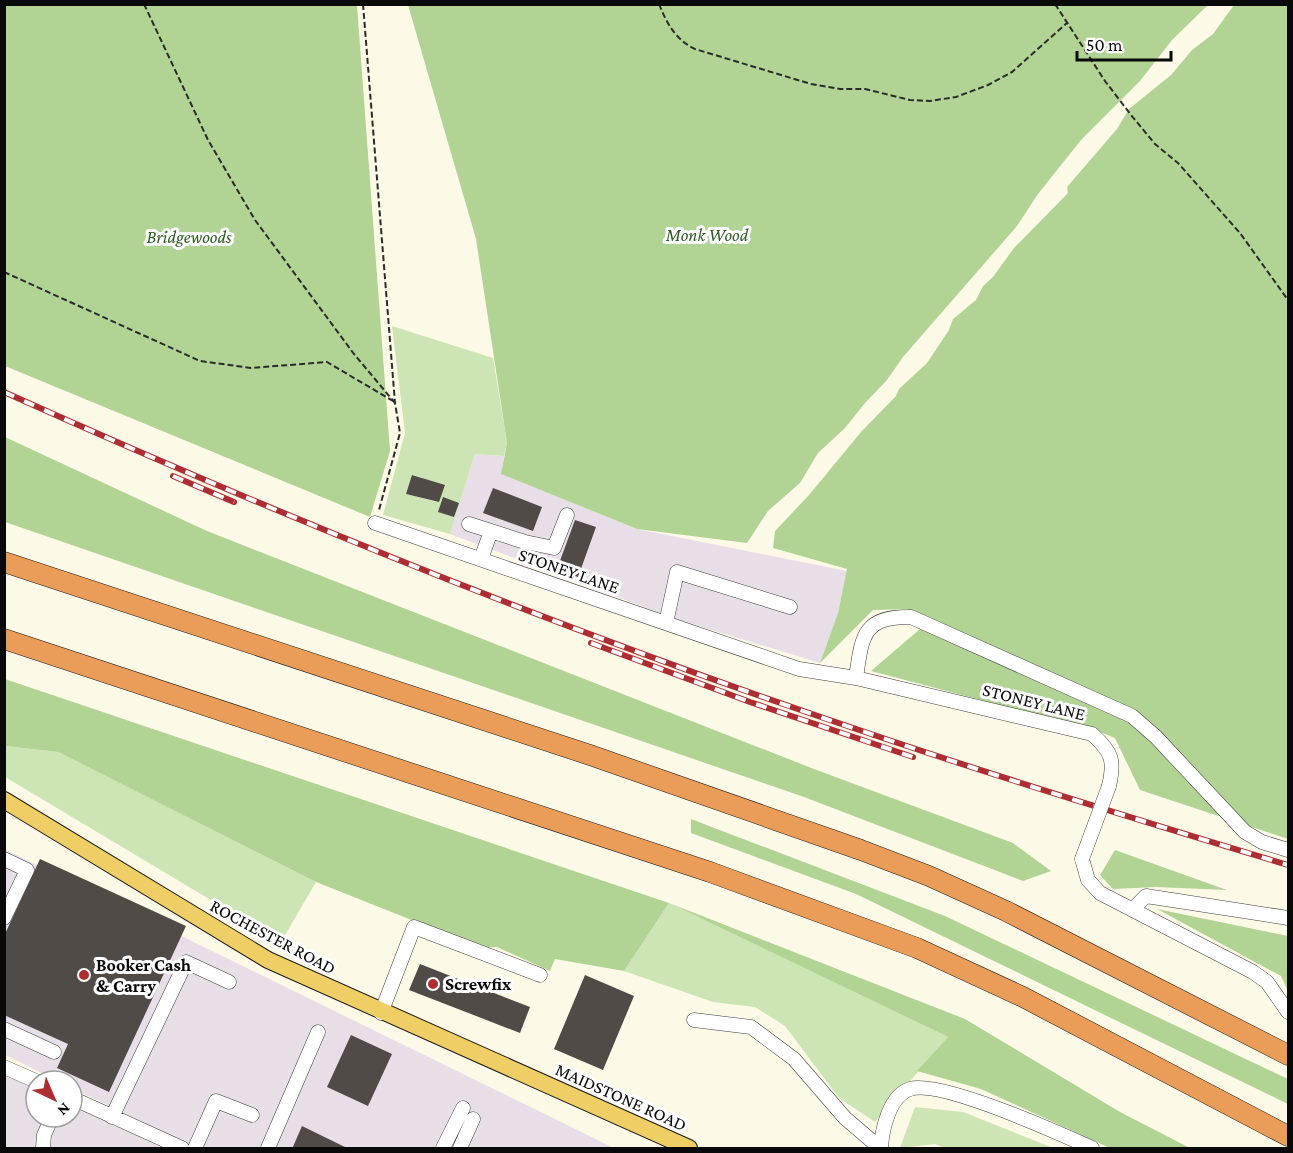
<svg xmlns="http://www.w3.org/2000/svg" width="1293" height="1153" viewBox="0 0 1293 1153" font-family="'Crimson Pro',serif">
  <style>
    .industrial { fill: #e7dee8 }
    .green { fill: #cde4b5; fill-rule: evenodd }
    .forest { fill: #b1d495 }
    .building { fill: #514b47 }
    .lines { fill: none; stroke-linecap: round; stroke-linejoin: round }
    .minor-casing { stroke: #3c3c3c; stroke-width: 15 }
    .major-casing { stroke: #1a1a1a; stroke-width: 18 }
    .highway-casing { stroke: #1a1a1a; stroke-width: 21 }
    .path { stroke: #2b2b2b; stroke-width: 2; stroke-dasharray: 6 3; stroke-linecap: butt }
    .minor { stroke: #fff; stroke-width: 14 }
    .major { stroke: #efce66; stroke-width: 16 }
    .highway { stroke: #ea9c59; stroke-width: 20 }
    .rail-casing { stroke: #ae2d32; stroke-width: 6 }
    .rail { stroke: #fff; stroke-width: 4; stroke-dasharray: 11; stroke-linecap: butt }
    .minor-bridge-casing { stroke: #3c3c3c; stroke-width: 15; stroke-linecap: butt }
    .minor-bridge { stroke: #fff; stroke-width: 14 }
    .poi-dot { fill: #ae2d32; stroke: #fff; stroke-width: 2 }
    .labels { text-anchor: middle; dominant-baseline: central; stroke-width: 6; stroke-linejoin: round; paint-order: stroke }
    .park-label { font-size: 18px; font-style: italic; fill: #2c5b20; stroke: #fff }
    .street-label { font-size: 18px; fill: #090909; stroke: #fff }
    .poi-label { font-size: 18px; font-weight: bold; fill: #090909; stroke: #fff; text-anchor: start }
  </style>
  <rect width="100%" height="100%" fill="#fdf9e7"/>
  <path class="industrial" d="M475 454 504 456 502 474 637 529 847 571 838 613 820 663 676 619 450 534Z
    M4 849 614 1148H197L72 1088V1081H58L5 1055Z
    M4 1075 36 1089V1117H72V1106L163 1148H5Z"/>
  <path class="green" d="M392 326 493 358 507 443 504 456 475 454 450 534 383 515 405 433ZM413 475 423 478 421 484 445 485 437 502 406 494Z
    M5 746 58 752 316 882 281 942 5 777Z
    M669 903 948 1037 875 1122 839 1098 785 1026 755 1007 713 1002 624 971Z
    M915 1107 963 1112 1053 1148H944L935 1144 900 1148Z"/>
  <path class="forest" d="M4 5H357L390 451 370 517 5 366Z
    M408 5V4L1208 5 1172 40 1140 81 1081 140 1038 194 1017 226 903 357 887 380 865 403 845 428 818 453 800 483 768 511 747 543 637 529 501 474 507 443 476 239Z
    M1234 5H1288V839L1140 790 1115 738 1095 730 871 671 920 629 908 609 873 610 820 663 838 613 847 569 773 548 775 531 809 495 861 432 896 396 899 389 927 363 949 330 953 319 976 300 983 286 993 277 1014 248 1068 193 1067 187 1117 129 1129 109 1171 75 1192 50 1213 34Z
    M5 437 207 531 814 769 1013 843 1051 871 1023 881 804 797 5 522Z
    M5 679 669 903 965 1019 1120 1112 1190 1148H1110L981 1089 917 1071 948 1037 669 903 624 971 555 959 550 971 497 947 482 948 316 882 58 752 5 746Z
    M691 819 945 916 1288 1079V1104L856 894 691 833Z
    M1115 850 1227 890 1156 887 1113 889 1100 875Z
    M1157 909 1288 936V991L1281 976Z"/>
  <path class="building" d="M412 475 445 485 439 502 406 494Z
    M493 488 542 507 533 531 483 513Z
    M443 497 459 503 454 517 438 512Z
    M575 520 596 527 578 577 557 569Z
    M40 859 186 926 109 1092 57 1068 68 1044 4 1015V936Z
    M420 964 530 1007 520 1033 409 990Z
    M585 975 634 996 603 1070 554 1049Z
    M351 1035 392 1054 368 1106 327 1087Z
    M302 1126 349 1149H292Z"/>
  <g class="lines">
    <g class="minor-casing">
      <path id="minor" d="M375 523 799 669 856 678 1092 734C1112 752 1115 760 1109 786
        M469 524 525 542 554 548 567 515
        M481 559 491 531
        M666 623 677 572 790 607
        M856 678C862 637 862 616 911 617L1132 716 1156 737 1245 832 1262 842 1288 850
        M4 859 27 870 4 918
        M1082 859 1088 880 1100 893 1253 972 1267 982 1288 1012
        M1133 909 1146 896 1288 918
        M381 1013 414 927 540 975
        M694 1020 751 1027 794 1059 845 1118 880 1148
        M4 1029 54 1052
        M4 1067 36 1081
        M72 1098 182 1148
        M112 1117 186 962 229 982
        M43 1148 44 1135 52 1117
        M195 1148 216 1101 252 1115
        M268 1148 318 1032
        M443 1148 463 1108
        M460 1148 473 1119
        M881 1148C882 1130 889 1096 910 1089 940 1079 1061 1134 1092 1148"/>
    </g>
    <g class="major-casing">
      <path id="major" d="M4 800 268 960 689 1148"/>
    </g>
    <g class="highway-casing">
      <path id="highway" d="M4 562 590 755 861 850 929 876 1006 911 1288 1055
        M4 639 710 872 917 948 1023 997 1288 1136"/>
    </g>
    <path class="path" d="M144 4 208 140 255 220 354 354 395 403
      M363 4 395 403 400 433 379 510
      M659 4C667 24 676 40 695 49L811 84 840 89H865L910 100 930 101 956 97 988 85 1012 72 1068 22
      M1055 4 1105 81 1131 115 1155 144 1178 163 1240 233 1288 300
      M4 272 200 361 251 368 327 362 393 401"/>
    <use href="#minor" class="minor"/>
    <use href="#major" class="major"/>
    <use href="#highway" class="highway"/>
    <g class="rail-casing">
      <path id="rail" d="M4 392C287 519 575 635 868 733 1007 780 1148 823 1288 865
        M173 476 234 502
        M591 643 750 702 913 757"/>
    </g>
    <use href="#rail" class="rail"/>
    <g class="minor-bridge-casing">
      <path id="minor-bridge" d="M1082 859 1109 786"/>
    </g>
    <use href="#minor-bridge" class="minor-bridge"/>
  </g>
  <g class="poi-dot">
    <circle cx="84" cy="975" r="6"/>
    <circle cx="433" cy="984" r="6"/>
  </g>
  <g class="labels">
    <g class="park-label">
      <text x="707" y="235">Monk Wood</text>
      <text x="189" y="237">Bridgewoods</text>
    </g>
    <g class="street-label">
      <text transform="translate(569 571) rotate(19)">STONEY LANE</text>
      <text transform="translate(1034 702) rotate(14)">STONEY LANE</text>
      <text transform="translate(273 937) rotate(28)">ROCHESTER ROAD</text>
      <text transform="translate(621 1097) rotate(24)">MAIDSTONE ROAD</text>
    </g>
    <g class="poi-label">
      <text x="96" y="965">Booker Cash<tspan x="96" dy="21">&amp; Carry</tspan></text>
      <text x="445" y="984">Screwfix</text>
    </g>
  </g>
  <rect width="1293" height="1153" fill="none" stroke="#090909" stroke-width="12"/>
  <g transform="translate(54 1099) rotate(136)"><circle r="28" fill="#ffffff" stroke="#9d9d9d" stroke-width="1.5"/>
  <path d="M0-4.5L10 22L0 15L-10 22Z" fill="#ae2d32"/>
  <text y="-9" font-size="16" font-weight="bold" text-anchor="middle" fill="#090909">N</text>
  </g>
  <path d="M1077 51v9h94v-9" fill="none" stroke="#090909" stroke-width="3"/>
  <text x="1086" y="51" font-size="18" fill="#090909" stroke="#ffffff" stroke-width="4.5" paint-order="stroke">50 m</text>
</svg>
